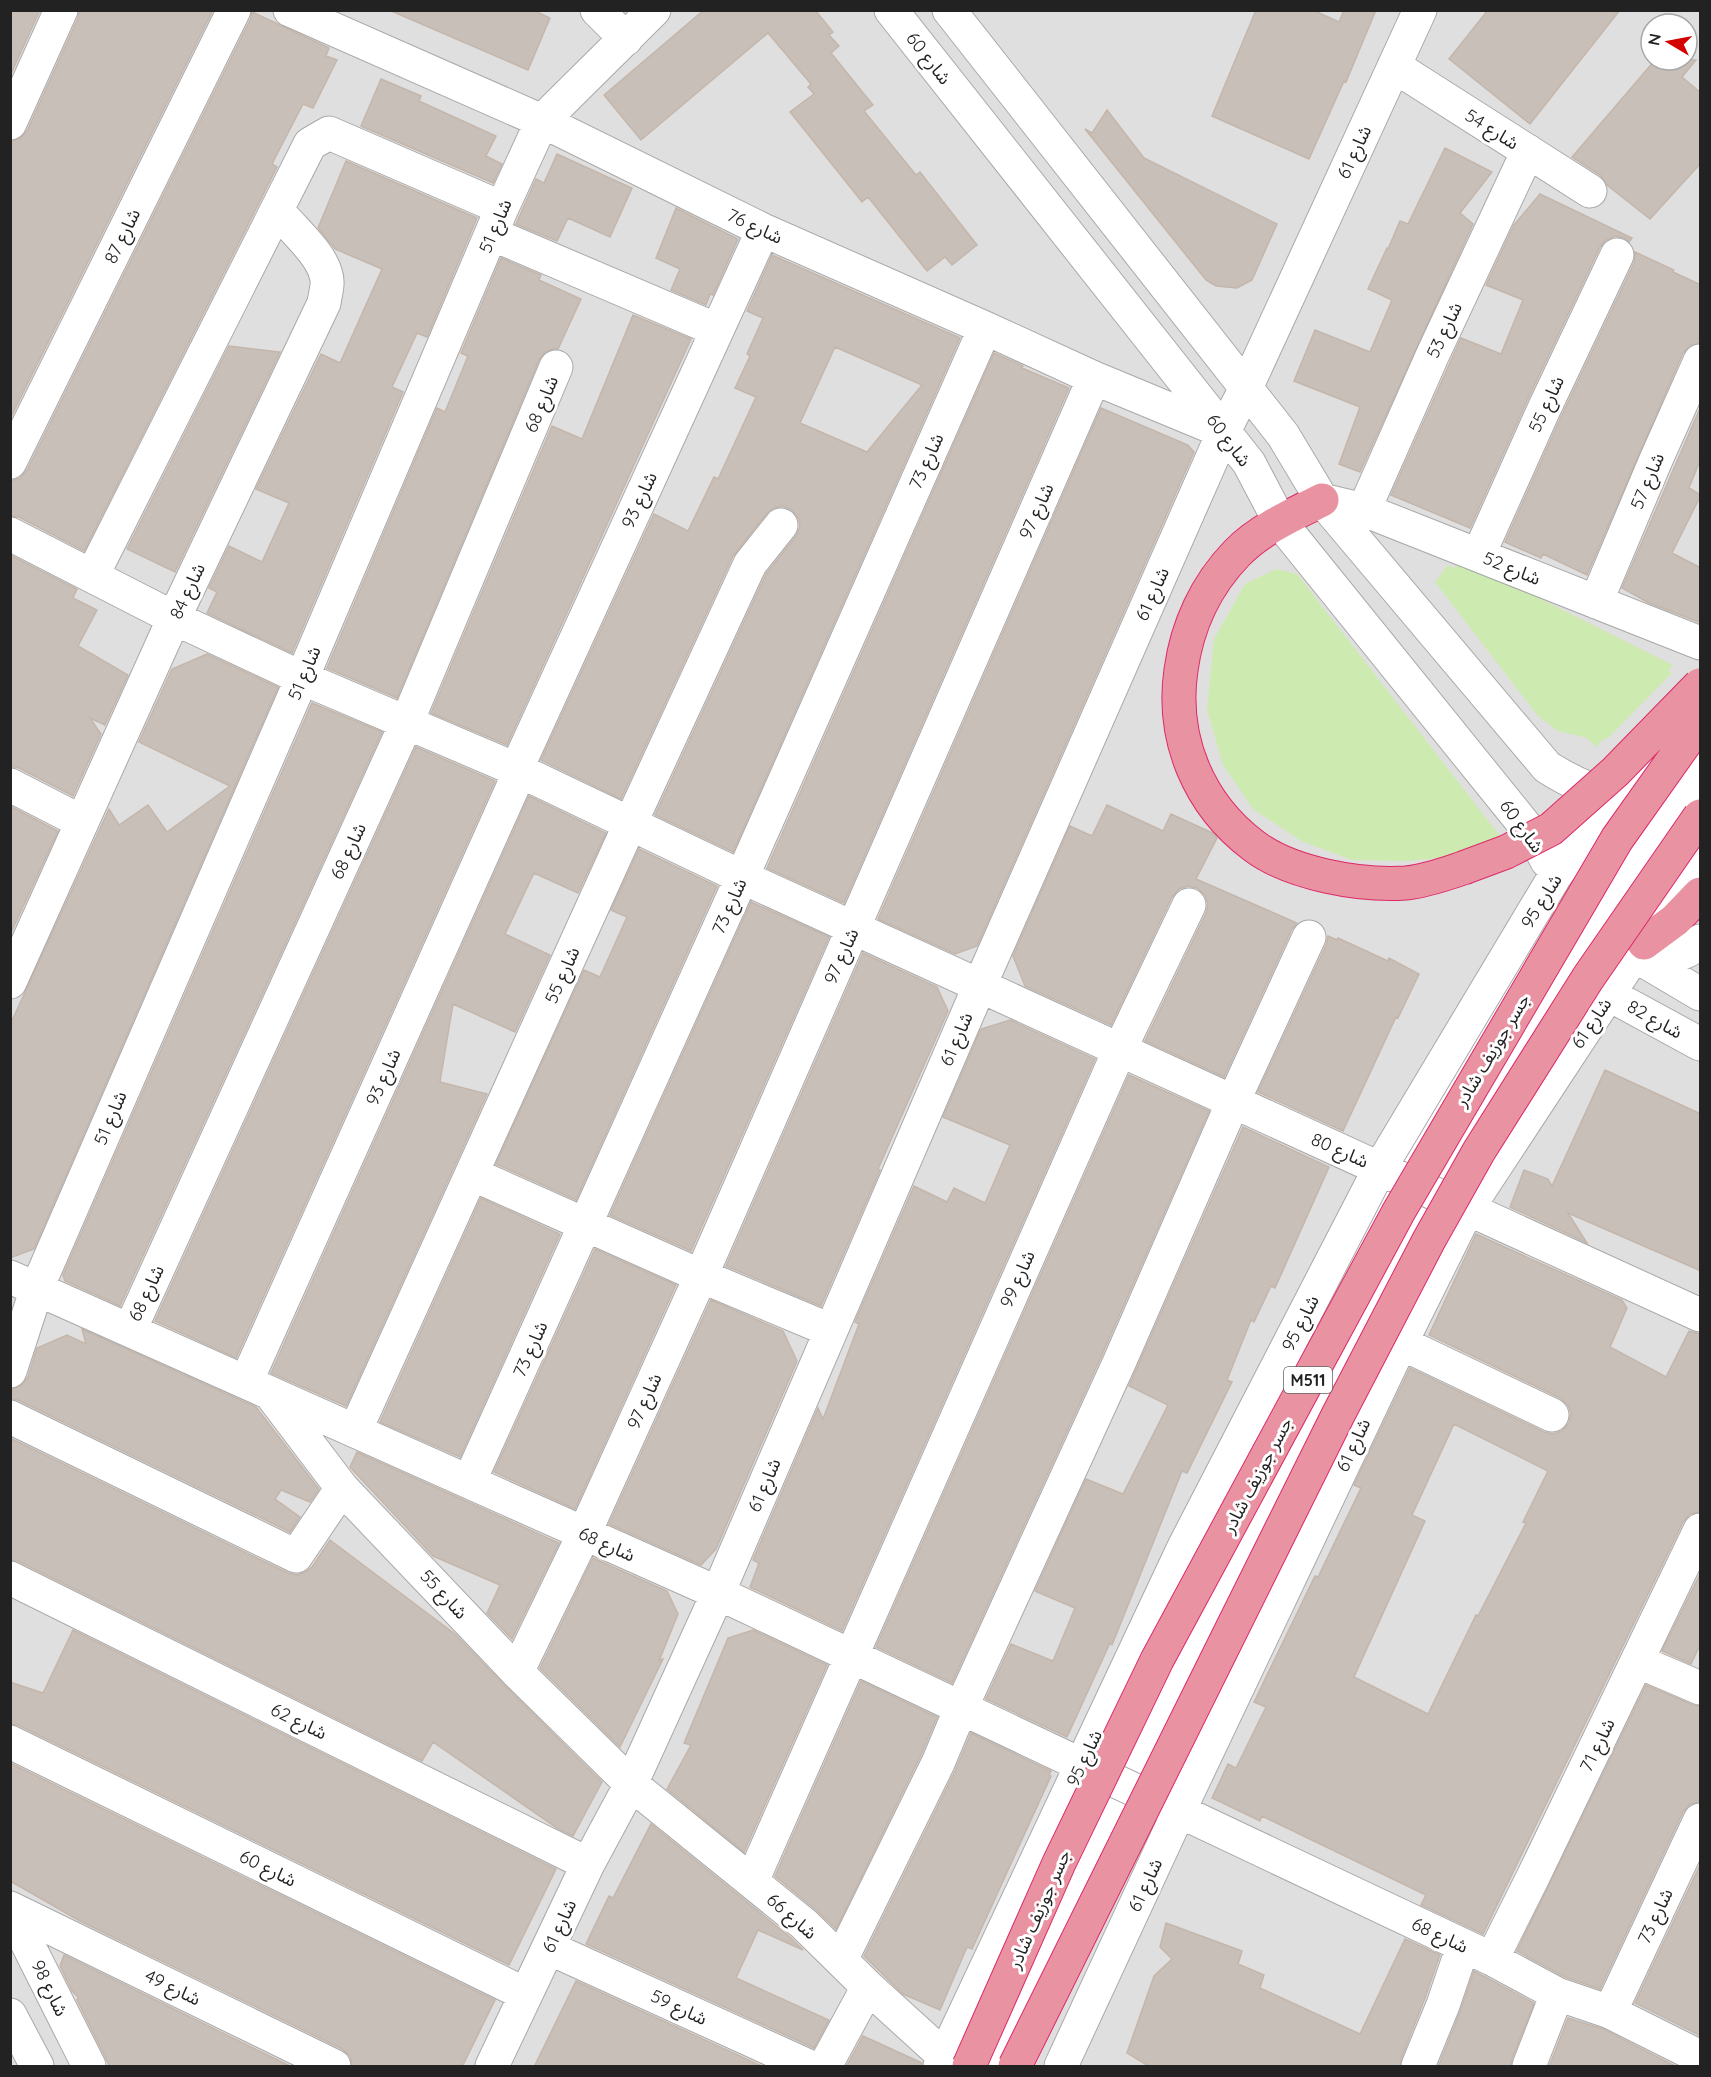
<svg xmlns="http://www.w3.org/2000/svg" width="1711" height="2077" viewBox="0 0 1711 2077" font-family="Quicksand,'Noto Sans Arabic',sans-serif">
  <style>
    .residential { fill: #e0dfdf; fill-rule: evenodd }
    .grass { fill: #cdebb0 }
    .pier { fill: #fff }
    .building { fill: #c7bfb8; stroke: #c4b6ab; stroke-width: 1.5; fill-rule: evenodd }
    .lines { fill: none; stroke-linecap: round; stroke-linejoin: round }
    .minor-casing { stroke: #a9a9a9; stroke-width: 35 }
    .highway-casing { stroke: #dc2a67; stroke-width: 35 }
    .minor { stroke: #fff; stroke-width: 33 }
    .highway { stroke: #e892a2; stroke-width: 33 }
    .highway-bridge-casing { stroke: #dc2a67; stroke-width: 35; stroke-linecap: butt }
    .highway-bridge { stroke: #e892a2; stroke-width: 33 }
    .labels { text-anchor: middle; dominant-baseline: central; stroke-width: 6; stroke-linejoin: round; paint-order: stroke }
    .shield { fill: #fff; stroke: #646464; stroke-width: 1.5 }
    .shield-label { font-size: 16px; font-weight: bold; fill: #222 }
    .street-label { font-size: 18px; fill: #222; stroke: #fff }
  </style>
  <rect width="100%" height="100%" fill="#f2efe9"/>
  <path class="residential" d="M11 11H1700V2066H11ZM1651 24H1687V60H1651Z"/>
  <path class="grass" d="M1463 560 1673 665 1668 671 1672 673 1607 739H1603L1596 747 1587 738 1558 731 1538 716 1435 582 1448 565 1455 568Z
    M1276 569 1297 574 1500 836 1455 857 1405 861 1352 860 1301 841 1253 809 1223 765 1207 709 1214 639 1245 584Z"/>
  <path class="pier" d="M1700 697V853L1604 1001 1152 1801 1035 2066H925L1167 1567 1516 968 1595 845Z"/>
  <path class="building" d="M10 10H40L10 76Z
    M79 10H213L10 419V142L20 138 27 131 78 18Z
    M389 10H533L550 18 528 70Z
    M704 10H815L833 32 829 35 839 46 831 53 873 105 864 111 916 175 920 172 977 245 952 265 945 257 927 271 868 197 862 202 790 112 814 94 808 87 811 84 768 33 641 140 604 95Z
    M1256 10H1313L1339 22 1344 10H1376L1346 82 1344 81 1309 159 1212 116Z
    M1488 10H1620L1530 124 1449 59Z
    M252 12 329 48 326 56 337 60 313 108 303 104 272 164 277 167 84 551 19 517 10 516V481L20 478 27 470 251 18Z
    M1655 60H1696L1682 77 1701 93V163L1650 219 1607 185 1600 175 1572 157Z
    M381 79 421 96 419 101 496 136 486 156 502 164 493 183 361 126Z
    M1107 110 1144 158 1277 224 1252 280 1237 288 1216 286 1206 280 1085 129 1092 133Z
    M1445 148 1492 172 1460 213 1473 224 1360 472 1339 464 1360 407 1294 381 1315 330 1370 352 1392 300 1368 289 1387 248 1388 249 1400 221 1408 224Z
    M557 154 632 188 610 237 568 218 557 241 516 224 536 179 544 183Z
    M346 161 477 218 427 337 417 333 392 387 403 392 292 653 207 613 217 592 209 588 229 546 262 562 289 503 256 489 321 354 340 363 382 269 335 249 318 228Z
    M1540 194 1632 238 1629 242 1624 238 1615 236 1606 240 1600 247 1527 401 1470 528 1391 495 1461 338 1501 354 1523 300 1486 285 1514 225Z
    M676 208 738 239 713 295 710 294 706 305 671 290 680 269 656 258Z
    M1635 252 1674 270 1673 272 1701 285V343L1689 346 1683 353 1587 575 1543 554 1541 558 1505 542 1561 417 1634 263Z
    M772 255 960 338 733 852 655 815 766 574 796 536 800 527 799 519 792 510 783 506 774 508 767 513 733 556 621 799 541 760 654 514 688 531 714 477 718 479 756 397 735 388 750 356 747 354 763 318 747 311ZM835 347 922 385 867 452 800 423Z
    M501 258 541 275 539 280 581 299 558 349H553L545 352 539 360 397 698 327 668 437 408 445 412 468 356 461 353Z
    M633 315 691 339 507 745 431 713 552 426 582 439Z
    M229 346 280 352 175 572 127 549Z
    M994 353 1023 366 1022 368 1069 388 844 903 767 868Z
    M1701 406V458L1689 488 1701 495 1672 553 1701 568V623L1649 603 1622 588Z
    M1101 408 1188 445 1194 452 977 946 955 954 878 919Z
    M10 555 77 589 73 598 97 610 78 646 128 675 105 725 90 718 101 734 73 796 19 768 10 766Z
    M207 654 278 687 34 1249 10 1258V1025L109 809 119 825 148 805 167 832 230 786 139 742 172 669Z
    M312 703 382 732 120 1306 65 1281 63 1275Z
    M416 747 495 781 236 1358 155 1321Z
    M529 796 606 833 578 893 534 873 505 934 550 955 515 1032 453 1004 440 1082 487 1094 346 1406 271 1373Z
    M1107 805 1163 831 1171 814 1213 833 1217 838 1196 879 1297 923 1292 929 1224 1077 1145 1041 1206 913 1208 904 1205 895 1197 888 1188 886 1179 889 1172 897 1111 1025 1025 986 1013 956 1070 826 1092 836Z
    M10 806 58 831 10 935Z
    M639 849 717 886 576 1200 496 1164 584 970 600 977 627 917 611 910Z
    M751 902 829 937 691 1251 610 1215Z
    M1328 936 1337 940 1338 938 1388 961 1389 958 1419 974 1398 1018 1396 1017 1343 1131 1258 1092 1326 945Z
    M863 953 937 987 948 1011 878 1169 880 1170 821 1306 726 1266Z
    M1010 1020 1095 1059 842 1631 750 1587 759 1563 753 1560 818 1408 823 1419 859 1324 855 1322 914 1186 947 1202 954 1188 985 1203 1010 1145 943 1117 981 1029Z
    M1605 1070 1701 1114V1271L1568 1213 1587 1243 1510 1207 1524 1170 1548 1179 1552 1186Z
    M1129 1075 1209 1111 1102 1355 952 1683 876 1647Z
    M1243 1127 1329 1167 1275 1288 1271 1286 1254 1322 1251 1320 1227 1380 1232 1382 1187 1473 1182 1471 1112 1645 1110 1643 1067 1737 986 1699 1011 1644 1053 1661 1075 1608 1035 1591 1086 1479 1123 1494 1168 1405 1129 1386Z
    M481 1198 560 1234 460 1457 380 1422Z
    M1476 1234 1622 1300 1627 1308 1610 1347 1666 1377 1689 1331 1701 1334V1512L1690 1514 1683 1522 1483 1934 1421 1905 1426 1895 1262 1816 1260 1821 1212 1798 1228 1764 1236 1768 1266 1707 1254 1702 1315 1576 1318 1577 1361 1488 1354 1485 1410 1368 1544 1432 1553 1434 1562 1431 1569 1423 1571 1413 1568 1405 1560 1398 1429 1335ZM1454 1424 1548 1471 1523 1522 1526 1523 1478 1616 1476 1615 1428 1714 1354 1677 1425 1521 1412 1515Z
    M595 1249 676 1285 575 1509 494 1472Z
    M711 1300 783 1331 797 1361 716 1549 701 1565 609 1524Z
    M82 1329 256 1407 319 1489 310 1502 281 1490 275 1499 300 1517 290 1532 18 1400 10 1399V1389L22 1385 28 1377 37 1348 67 1335 86 1344Z
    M10 1438 288 1573 297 1575 305 1572 312 1567 330 1540 455 1634 504 1685 602 1782 573 1836 557 1828 433 1742 422 1761 18 1561 10 1560Z
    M357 1452 559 1543 512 1639 487 1613 500 1585 433 1556 350 1467Z
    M593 1558 667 1591 678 1614 659 1661 663 1659 620 1747 540 1668Z
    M1701 1572V1643L1691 1664 1662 1651Z
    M73 1630 556 1869 509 1965 18 1725 10 1724V1682L43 1693Z
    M753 1630 827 1665 744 1852 667 1789 691 1745 684 1743 728 1638Z
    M861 1681 937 1717 921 1755 836 1929 816 1910 775 1876Z
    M1646 1685 1693 1705 1701 1706V1802L1690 1804 1683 1812 1600 1989 1565 1977 1517 1951Z
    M971 1733 1051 1771 1049 1775 1051 1776 972 1949 967 1947 940 2010 903 1994 864 1956 955 1771Z
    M10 1763 495 2000 462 2067H352L350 2056 342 2049 80 1921 10 1881Z
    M651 1824 791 1938 803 1950 758 1930 736 1978 829 2020 814 2048 586 1944 609 1896 613 1898Z
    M1701 1863V2036L1635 2003Z
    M1166 1923 1242 1951 1238 1964 1264 1975 1260 1988 1360 2034 1405 1939 1440 1955 1425 1998 1401 2059 1400 2067H1150L1127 2053 1154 1976 1172 1959 1160 1947Z
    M64 1955 292 2067H110L77 2000 78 1997 72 1991 60 1966Z
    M1474 1971 1534 2003 1512 2059 1511 2067H1438L1460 2012Z
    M576 1981 764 2067H534Z
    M1568 2018 1603 2029 1677 2067H1549Z
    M863 2036 922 2063 921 2067H846Z"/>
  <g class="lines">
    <g class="minor-casing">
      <path id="minor" d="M290 10 542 121 763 230 985 328 1094 378 1222 431
        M597 10 626 39
        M891 10 1249 463 1280 522 1535 838 1547 861
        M949 10 1283 435 1322 500 1547 767C1569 781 1589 791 1615 797
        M1394 66 1590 191
        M10 123 61 10
        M492 234 717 330
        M10 462 234 10
        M1322 500 1364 510 1700 643
        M1364 510 1433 354 1528 151
        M10 534 174 618 302 678 520 771 742 877 1700 1315
        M1479 554 1544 409 1617 255
        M92 576 310 144 329 133 502 208
        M1596 602 1655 462 1700 361
        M516 770 763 230
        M10 785 82 822
        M1636 956 1700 994
        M1636 956C1660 956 1683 960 1700 941
        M10 982 174 618 324 303C325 295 329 283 326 275 321 253 292 229 277 210
        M1610 995 1700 1044
        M472 1174 701 1276 830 1330
        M10 1277 718 1593 1492 1959 1557 1994 1610 2012 1700 2057
        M130 1330 406 724 556 367
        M1401 1343 1552 1415
        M10 1371 37 1288 302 678 502 208 542 121 654 10
        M246 1382 520 771
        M273 1397 342 1488 517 1672 631 1784 804 1924 868 1987 945 2057
        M10 1417 296 1556 342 1488
        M355 1431 630 824 750 564 781 525
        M469 1482 742 877 985 328
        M10 1578 588 1864
        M1637 1661 1700 1688
        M517 1672 584 1534 701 1276 1094 378
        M10 1742 525 1994
        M752 1881 1120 1049 1189 905
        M10 1908 334 2066
        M10 1909 89 2066
        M549 1948 808 2066
        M1492 1959 1533 1877 1700 1530
        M841 1960 938 1763 961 1708 1119 1363 1233 1102 1309 937
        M1610 2012 1700 1820
        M10 2015 37 2066
        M492 2066 588 1864 631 1784 718 1593 980 985 1224 431 1246 388 1420 10
        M825 2066 868 1987
        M940 2066 1184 1547 1380 1168 1555 876 1648 754
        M1061 2066 1188 1792 1401 1343 1468 1208 1700 855
        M1418 2066 1443 2005 1463 1946
        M1529 2066 1557 1994"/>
    </g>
    <g class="highway-casing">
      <path id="highway" d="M1322 500C1294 514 1259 530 1237 553 1206 585 1187 626 1181 670 1171 738 1198 804 1254 846 1291 874 1360 886 1406 883 1426 881 1445 874 1463 868
        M1644 943 1675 920 1700 894"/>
    </g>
    <use href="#minor" class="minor"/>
    <use href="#highway" class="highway"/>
    <g class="highway-bridge-casing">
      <path id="highway-bridge" d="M1463 868 1506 852 1551 829 1615 772 1700 685
        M969 2066 1059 1863 1157 1660 1399 1211 1617 839 1700 722
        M1015 2066 1338 1415 1429 1240 1479 1151 1588 978 1700 816"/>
    </g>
    <use href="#highway-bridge" class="highway-bridge"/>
  </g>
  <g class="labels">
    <rect class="shield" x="1284" y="1367" width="48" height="26" rx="4.5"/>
    <g class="shield-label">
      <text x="1308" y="1380">M511</text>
    </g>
    <g class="street-label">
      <text transform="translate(929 58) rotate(52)">شارع 60</text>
      <text transform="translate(1492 129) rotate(32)">شارع 54</text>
      <text transform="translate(1354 152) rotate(-65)">شارع 61</text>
      <text transform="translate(495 226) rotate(-67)">شارع 51</text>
      <text transform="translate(755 226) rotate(25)">شارع 76</text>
      <text transform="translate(122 236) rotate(-64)">شارع 87</text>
      <text transform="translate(1444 330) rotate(-65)">شارع 53</text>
      <text transform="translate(541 404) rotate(-67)">شارع 68</text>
      <text transform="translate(1546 404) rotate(-65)">شارع 55</text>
      <text transform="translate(1229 440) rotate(53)">شارع 60</text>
      <text transform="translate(926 461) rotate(-66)">شارع 73</text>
      <text transform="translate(1647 481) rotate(-67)">شارع 57</text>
      <text transform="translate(639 500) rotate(-65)">شارع 93</text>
      <text transform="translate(1036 511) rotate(-66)">شارع 97</text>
      <text transform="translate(1512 568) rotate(22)">شارع 52</text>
      <text transform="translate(187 591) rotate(-65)">شارع 84</text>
      <text transform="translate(1152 594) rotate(-66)">شارع 61</text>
      <text transform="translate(304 673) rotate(-67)">شارع 51</text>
      <text transform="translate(1522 826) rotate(54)">شارع 60</text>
      <text transform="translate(348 851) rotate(-65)">شارع 68</text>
      <text transform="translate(1541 901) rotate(-58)">شارع 95</text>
      <text transform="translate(729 906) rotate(-66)">شارع 73</text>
      <text transform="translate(841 956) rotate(-66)">شارع 97</text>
      <text transform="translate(562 975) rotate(-66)">شارع 55</text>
      <text transform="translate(1655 1019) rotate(29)">شارع 82</text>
      <text transform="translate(1591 1023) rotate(-56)">شارع 61</text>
      <text transform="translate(956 1039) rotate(-67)">شارع 61</text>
      <text transform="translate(1492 1050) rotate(-59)">جسر جوزيف شادر</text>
      <text transform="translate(383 1077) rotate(-66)">شارع 93</text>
      <text transform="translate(110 1118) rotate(-67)">شارع 51</text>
      <text transform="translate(1340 1150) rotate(24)">شارع 80</text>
      <text transform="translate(1017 1279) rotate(-66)">شارع 99</text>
      <text transform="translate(146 1293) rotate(-65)">شارع 68</text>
      <text transform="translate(1300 1323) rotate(-63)">شارع 95</text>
      <text transform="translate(530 1349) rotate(-66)">شارع 73</text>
      <text transform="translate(644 1401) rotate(-66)">شارع 97</text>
      <text transform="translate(1353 1445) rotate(-65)">شارع 61</text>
      <text transform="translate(1257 1475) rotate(-62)">جسر جوزيف شادر</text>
      <text transform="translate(764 1485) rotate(-67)">شارع 61</text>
      <text transform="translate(607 1544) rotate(24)">شارع 68</text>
      <text transform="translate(444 1594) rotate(47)">شارع 55</text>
      <text transform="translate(299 1721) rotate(26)">شارع 62</text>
      <text transform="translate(1597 1745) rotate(-64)">شارع 71</text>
      <text transform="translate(1084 1758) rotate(-65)">شارع 95</text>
      <text transform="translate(268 1868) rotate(26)">شارع 60</text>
      <text transform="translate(1145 1885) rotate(-65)">شارع 61</text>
      <text transform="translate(1039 1909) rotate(-66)">جسر جوزيف شادر</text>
      <text transform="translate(792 1916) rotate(41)">شارع 66</text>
      <text transform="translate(1655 1916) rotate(-65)">شارع 73</text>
      <text transform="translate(559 1926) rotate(-65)">شارع 61</text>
      <text transform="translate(1440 1935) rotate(25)">شارع 68</text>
      <text transform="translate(173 1987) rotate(26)">شارع 49</text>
      <text transform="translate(50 1988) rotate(64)">شارع 98</text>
      <text transform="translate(679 2007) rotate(25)">شارع 59</text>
    </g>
  </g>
  <rect width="1711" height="2077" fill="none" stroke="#222222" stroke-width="24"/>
  <g transform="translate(1669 42) rotate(280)"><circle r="28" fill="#ffffff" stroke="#a7a7a7" stroke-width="1.5"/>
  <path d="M0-4.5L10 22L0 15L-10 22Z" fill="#d40000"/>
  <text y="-9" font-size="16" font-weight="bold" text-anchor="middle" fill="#222222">N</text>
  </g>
</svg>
